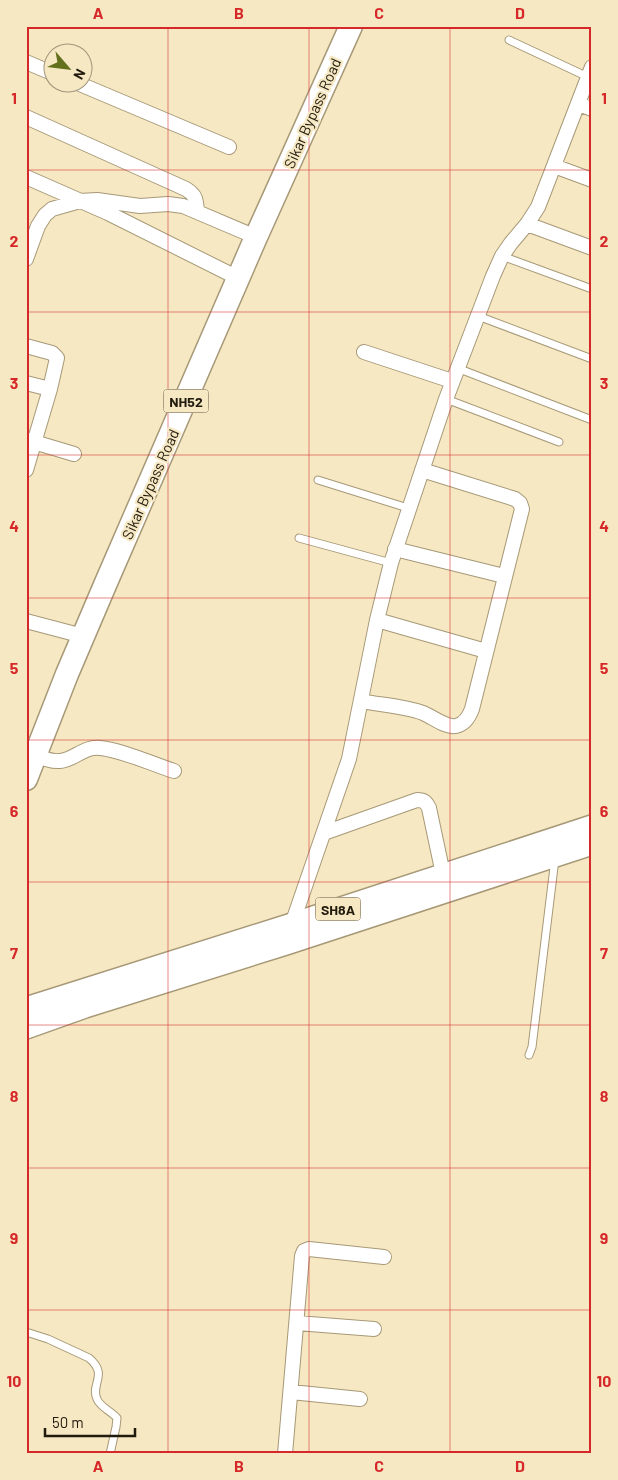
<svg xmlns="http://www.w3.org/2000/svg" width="618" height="1480" viewBox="0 0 618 1480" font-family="Barlow,sans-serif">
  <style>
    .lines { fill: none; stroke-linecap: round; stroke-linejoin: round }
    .service-casing { stroke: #a79977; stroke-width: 9 }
    .minor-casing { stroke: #a79977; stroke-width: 16 }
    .primary-casing { stroke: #a79977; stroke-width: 24 }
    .trunk-casing { stroke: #a79977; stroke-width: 25 }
    .service { stroke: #fff; stroke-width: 7 }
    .minor { stroke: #fff; stroke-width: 14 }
    .primary { stroke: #fff; stroke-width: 21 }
    .trunk { stroke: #fff; stroke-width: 22 }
    .grid { fill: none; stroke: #d62828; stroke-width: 1; stroke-opacity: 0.55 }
    .labels { text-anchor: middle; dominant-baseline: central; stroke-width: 4.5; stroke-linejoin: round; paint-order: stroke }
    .shield { fill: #f7e8c4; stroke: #615845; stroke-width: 1 }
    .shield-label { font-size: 14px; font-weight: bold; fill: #211b0e }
    .street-label { font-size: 15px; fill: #211b0e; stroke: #f7e8c4 }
    .neatline { fill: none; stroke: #d62828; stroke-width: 2 }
    .grid-label { font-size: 16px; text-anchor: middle; font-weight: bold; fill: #d62828 }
  </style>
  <rect width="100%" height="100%" fill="#f7e8c4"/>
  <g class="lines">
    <g class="service-casing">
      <path id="service" d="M509 40 588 77
        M502 256 592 289
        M478 316 592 359
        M457 368 592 420
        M446 399 559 442
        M318 480 408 508
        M299 538 391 563
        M529 1055 532 1047 555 859
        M26 1332 48 1339 89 1358C109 1375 90 1384 97 1399 100 1407 111 1411 117 1418L116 1427 110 1454"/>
    </g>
    <g class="minor-casing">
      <path id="minor" d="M26 62 52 73
        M75 82 229 147
        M578 104 592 109
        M26 117 186 189C196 195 196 200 197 211
        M554 166 592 180
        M26 177 108 213 238 278
        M527 224 592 248
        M26 259 38 226 45 215 52 209 80 201 97 200 140 206 168 204 183 206 256 237
        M26 346 52 353 57 358 50 389 26 470
        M364 352 452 381
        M26 383 50 389
        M27 440 74 454
        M395 549 504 576
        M377 620 486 651
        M26 621 83 636
        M361 701C381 705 404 706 423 713 433 717 446 728 456 726 465 724 469 717 472 709L522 509 520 503 515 499 422 470
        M30 752C39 757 50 762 60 761 74 760 84 746 100 748 122 750 152 764 174 771
        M324 833 417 800C424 800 426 802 429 808L443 874
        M292 924 349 759 377 620 391 563 446 399 493 276 502 256 511 243 527 224 538 207 592 67
        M297 1323 374 1329
        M291 1392 360 1399
        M285 1454 302 1256 304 1251 309 1249 384 1257"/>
    </g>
    <g class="primary-casing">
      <path id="primary" d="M26 1008 292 924 592 826
        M26 1028 85 1007 286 944 592 844"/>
    </g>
    <g class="trunk-casing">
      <path id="trunk" d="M26 779 67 674 105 585 256 237 351 26"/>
    </g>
    <use href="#service" class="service"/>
    <use href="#minor" class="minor"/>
    <use href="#primary" class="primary"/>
    <use href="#trunk" class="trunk"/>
  </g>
  <path class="grid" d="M168 26V1454M309 26V1454M450 26V1454M26 170H592M26 312H592M26 455H592M26 598H592M26 740H592M26 882H592M26 1025H592M26 1168H592M26 1310H592"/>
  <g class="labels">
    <g class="shield">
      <rect x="163.5" y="389.5" width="45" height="23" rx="4"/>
      <rect x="315.5" y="897.5" width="45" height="23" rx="4"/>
    </g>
    <g class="shield-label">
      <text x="186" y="401">NH52</text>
      <text x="338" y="909">SH8A</text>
    </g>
    <g class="street-label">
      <text transform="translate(312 113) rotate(-66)">Sikar Bypass Road</text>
      <text transform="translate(150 484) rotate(-66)">Sikar Bypass Road</text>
    </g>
  </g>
  <rect width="618" height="1480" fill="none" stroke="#f7e8c4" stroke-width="55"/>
  <g transform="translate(68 68) rotate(118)"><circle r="24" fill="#f7e8c4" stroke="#a1967b"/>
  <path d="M0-4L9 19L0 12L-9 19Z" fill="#64711c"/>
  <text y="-8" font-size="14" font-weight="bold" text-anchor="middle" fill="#211b0e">N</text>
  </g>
  <path d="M45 1428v8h90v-8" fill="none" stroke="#211b0e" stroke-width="2.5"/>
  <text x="52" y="1428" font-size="15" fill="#211b0e" stroke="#f7e8c4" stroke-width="4" paint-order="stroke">50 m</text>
  <rect x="28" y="28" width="562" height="1424" class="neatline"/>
  <g class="grid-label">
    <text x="98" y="19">A</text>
    <text x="239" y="19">B</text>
    <text x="379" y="19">C</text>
    <text x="520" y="19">D</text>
    <text x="14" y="104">1</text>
    <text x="604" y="104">1</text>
    <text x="14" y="247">2</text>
    <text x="604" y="247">2</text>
    <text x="14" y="389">3</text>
    <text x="604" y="389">3</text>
    <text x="14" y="532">4</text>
    <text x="604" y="532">4</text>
    <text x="14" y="674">5</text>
    <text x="604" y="674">5</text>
    <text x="14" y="817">6</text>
    <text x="604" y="817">6</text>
    <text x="14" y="959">7</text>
    <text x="604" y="959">7</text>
    <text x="14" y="1102">8</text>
    <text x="604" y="1102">8</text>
    <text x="14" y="1244">9</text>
    <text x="604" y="1244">9</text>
    <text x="14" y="1387">10</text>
    <text x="604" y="1387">10</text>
    <text x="98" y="1472">A</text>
    <text x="239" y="1472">B</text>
    <text x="379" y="1472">C</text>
    <text x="520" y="1472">D</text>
  </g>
</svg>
